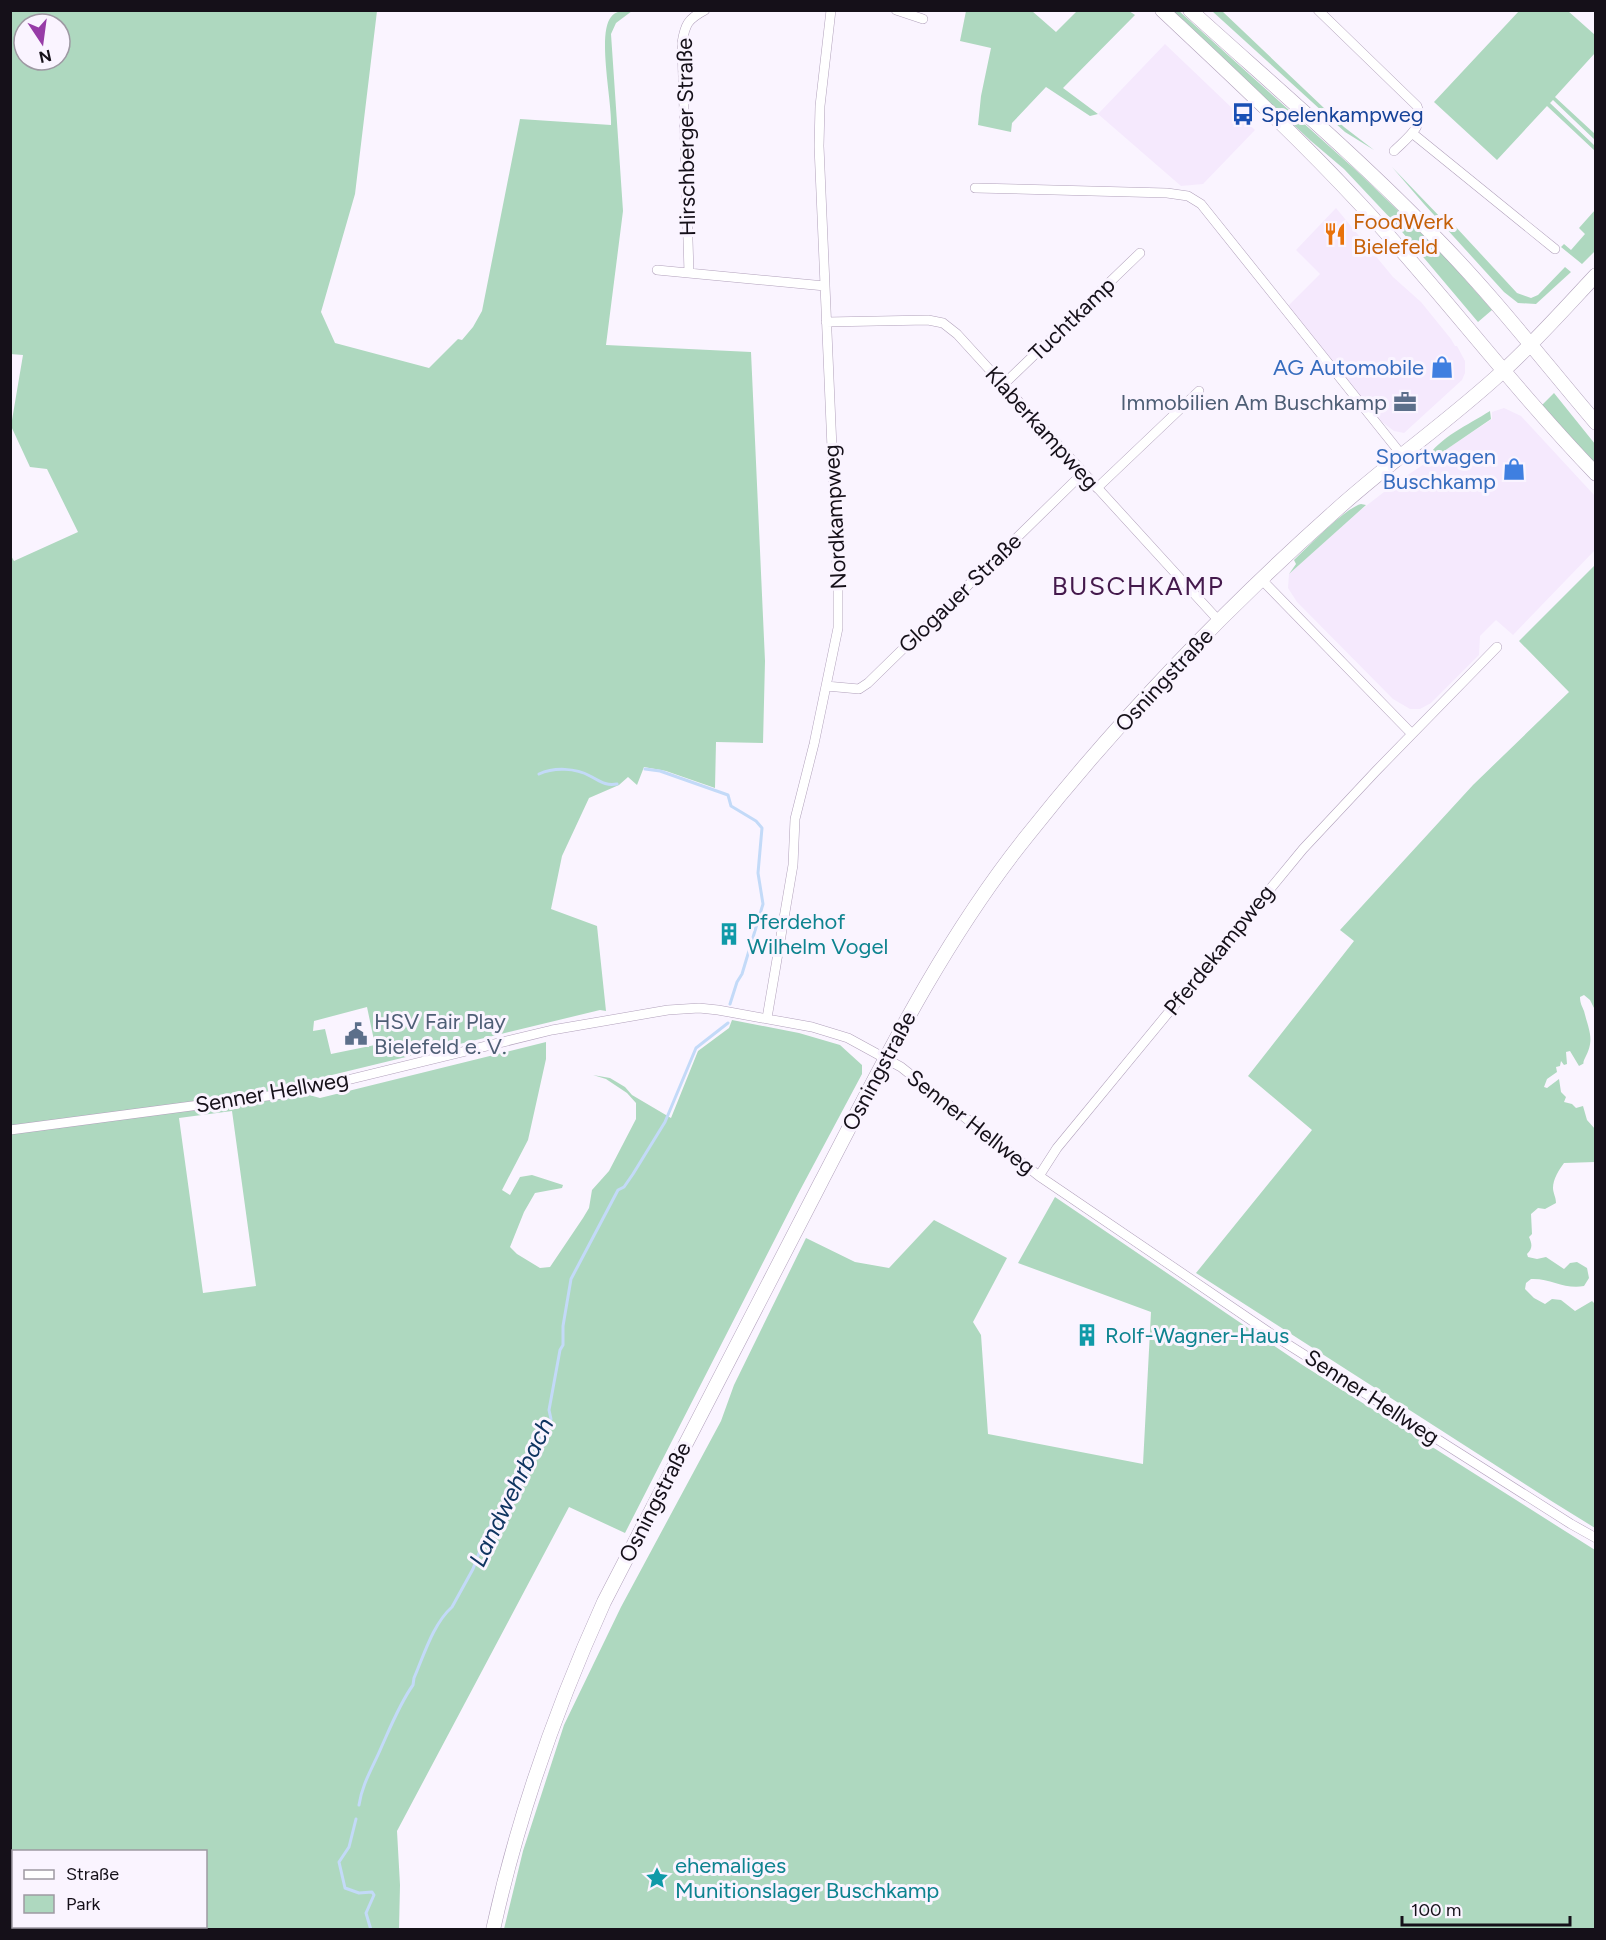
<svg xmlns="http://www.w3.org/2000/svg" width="1606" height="1940" viewBox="0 0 1606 1940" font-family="Figtree,sans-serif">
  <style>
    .built { fill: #f5e9fd }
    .green { fill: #aed8bf; fill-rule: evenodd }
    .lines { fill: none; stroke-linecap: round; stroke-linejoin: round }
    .stream { stroke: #c3daf8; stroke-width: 3 }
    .street-casing { stroke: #b1a1bb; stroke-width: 10 }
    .secondary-casing { stroke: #b1a1bb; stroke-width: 15 }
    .street { stroke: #fff; stroke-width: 9 }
    .secondary { stroke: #fff; stroke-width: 14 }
    .labels { text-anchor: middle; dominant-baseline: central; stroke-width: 6; stroke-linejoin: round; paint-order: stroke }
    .transit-label { font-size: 22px; fill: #164399; stroke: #faf4ff; text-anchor: start }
    .street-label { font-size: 22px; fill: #151019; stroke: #faf4ff }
    .food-label { font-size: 22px; fill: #c56008; stroke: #faf4ff; text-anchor: start }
    .shop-label { font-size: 22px; fill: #366cbe; stroke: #faf4ff; text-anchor: end }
    .service-label { font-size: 22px; fill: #4e5e75; stroke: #faf4ff; text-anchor: end }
    .culture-label { font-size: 22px; fill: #0d838f; stroke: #faf4ff; text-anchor: start }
    .water-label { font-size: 24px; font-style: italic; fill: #0f3561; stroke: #faf4ff }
    .quarter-label { font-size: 26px; letter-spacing: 1.5px; fill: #44194c; stroke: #faf4ff }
  </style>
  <rect width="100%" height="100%" fill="#faf4ff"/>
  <path class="built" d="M1165 44 1255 130 1203 184 1181 186 1098 114Z
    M1336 208 1393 277 1421 302 1451 339 1455 346H1457L1465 361V373L1462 380 1404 433 1394 431 1382 422 1287 307 1320 274 1296 250Z
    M1504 408 1521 416 1595 496V550L1513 635 1496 620 1480 636 1479 655 1431 703 1420 709H1410L1393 699 1297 602 1288 588 1289 574 1353 516 1397 482 1492 419V412Z"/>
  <path class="green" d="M11 11H377L355 194 321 312 335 343 429 368 458 339 462 340 473 327 482 311 520 119 611 125C612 101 597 34 611 17 616 10 624 11 632 11L616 23 611 34 623 211 606 345 751 352 765 661 763 743 716 742 715 788 666 771 644 767 637 785 628 777 619 785 589 798 562 856 551 909 597 926 606 1011 600 1010 299 1083 298 1092 320 1098 546 1042V1059L528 1140 502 1190 510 1195 520 1177 532 1175 563 1185 562 1188 535 1193 524 1212 510 1247 517 1254 540 1268 550 1267 583 1218 589 1208 592 1190 609 1171 636 1119V1103L627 1093 606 1079 593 1075 610 1078 625 1087 632 1095 671 1118 698 1051 729 1028 732 1020 799 1033 840 1045 862 1065V1074L798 1194 625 1533 569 1507 397 1831 400 1885 399 1929H11L10 554 14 561 78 532 47 469 30 467 11 426 23 355 10 354ZM24 24H60V60H24ZM367 1007 375 1045 331 1054 325 1029 313 1031 314 1021ZM232 1111 256 1286 203 1293 179 1118ZM14 1852H206V1926H14Z
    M966 11H1032L1056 32 1077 11H1129L1135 15 1063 88 1098 114 1090 116 1046 87 1012 123 1011 132 978 125 981 96 991 48 960 41Z
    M1172 11H1179L1359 173 1439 250 1492 310 1478 322 1392 220 1344 169 1311 141Z
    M1212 11H1222L1344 127 1374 150 1345 132Z
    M1519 11H1568L1595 35V53L1555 97 1595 134V140L1553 100 1550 103 1595 146V151L1547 106 1497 160 1434 102Z
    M1392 167 1442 219 1454 225 1517 293 1531 298 1538 295 1565 267 1571 272 1536 304 1518 303 1504 292 1424 204Z
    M1595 210V251L1582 264 1561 247 1564 244 1571 250 1585 234 1579 228Z
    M1554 393 1595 444V464L1541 406Z
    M1490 411 1491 419 1428 462 1426 459C1440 437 1468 425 1490 411Z
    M1361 504 1366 505 1289 574 1296 564 1294 560C1308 547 1345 508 1361 504Z
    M1595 565V1010L1590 1000 1584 995 1580 997C1580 1003 1582 1006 1584 1011 1589 1031 1595 1039 1585 1058 1581 1066 1587 1061 1579 1066L1570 1051 1566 1052 1567 1064 1564 1065 1561 1061 1560 1066 1556 1067 1557 1072 1547 1079 1544 1087 1547 1088 1559 1079 1561 1092 1566 1097 1564 1102 1572 1104 1576 1108 1583 1106 1587 1120 1595 1129V1162L1564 1163C1559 1170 1553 1179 1553 1188 1553 1193 1556 1197 1556 1203L1545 1209 1538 1208 1531 1214 1532 1234 1529 1237C1532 1244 1533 1248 1527 1254L1528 1257 1537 1259 1546 1257 1564 1269 1570 1263 1577 1262 1587 1268 1589 1278 1584 1286C1565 1290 1551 1278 1531 1279L1526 1283 1525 1289 1534 1298 1545 1304 1552 1299 1561 1300 1575 1311 1592 1301 1595 1304V1528L1553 1502 1196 1273 1312 1130 1248 1076 1354 941 1340 930 1473 785 1569 692 1519 641Z
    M1055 1197 1301 1364 1595 1550V1929H504L523 1851 564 1725 621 1607 721 1421 734 1385 806 1238 855 1262 889 1268 934 1220 1007 1258 973 1322 981 1335 988 1434 1143 1464 1151 1312 1018 1263Z"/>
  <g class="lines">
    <path class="stream" d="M645 769 660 771 728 795 731 806 756 821 762 828 758 873 763 904 742 974 737 982 730 1004
      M539 774C554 767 576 768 590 776 600 781 605 786 617 784
      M359 1805C362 1784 373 1767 381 1748 390 1728 400 1703 413 1685L414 1678C424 1655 433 1624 452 1607L473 1569 487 1532 500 1509 514 1496 551 1419 549 1410 560 1350 563 1345V1326L571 1279 618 1190 624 1187 633 1174 665 1122 696 1048 728 1023
      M356 1819 349 1847 339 1862 345 1888 359 1893 372 1892 374 1895 366 1913 371 1930"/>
    <g class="street-casing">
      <path id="street" d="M896 10 923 19
        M1318 10 1417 106C1426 126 1407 138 1394 151
        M1412 133 1555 249
        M975 188 1167 193 1188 196 1201 204 1401 454
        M657 270 825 286
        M689 273 682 43C685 24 688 19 705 10
        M826 322 928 320 943 323 957 334 1219 621
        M1003 385 1140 253
        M1097 488 1199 391
        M1261 579 1412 734
        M826 686 859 689 868 683 1083 473
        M767 1018 793 865 795 819 814 744 838 628V588L819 146 820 106 831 10
        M10 1130 298 1092 552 1030 668 1010 699 1008 718 1010 812 1027 848 1038 901 1067 1039 1176 1273 1335 1571 1524 1596 1538
        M1039 1176 1057 1148 1303 849 1376 771 1497 647"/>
    </g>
    <g class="secondary-casing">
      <path id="secondary" d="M1162 10C1229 73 1297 136 1360 204 1441 291 1513 388 1596 474
        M1190 10C1274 86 1360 159 1438 240 1494 297 1544 362 1596 423
        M493 1930C518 1816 556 1708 604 1602 676 1462 748 1322 821 1182 883 1063 942 942 1027 836 1119 720 1223 611 1334 512 1388 463 1449 421 1502 372 1535 342 1565 308 1596 275"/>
    </g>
    <use href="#street" class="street"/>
    <use href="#secondary" class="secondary"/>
  </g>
  <defs>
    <g id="bus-bare" transform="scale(1.8)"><path d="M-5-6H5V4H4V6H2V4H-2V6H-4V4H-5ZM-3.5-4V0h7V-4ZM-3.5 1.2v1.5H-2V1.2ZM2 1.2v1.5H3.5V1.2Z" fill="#1a4fb4" stroke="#faf4ff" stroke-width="2.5" paint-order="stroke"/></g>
    <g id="restaurant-bare" transform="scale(1.8)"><path d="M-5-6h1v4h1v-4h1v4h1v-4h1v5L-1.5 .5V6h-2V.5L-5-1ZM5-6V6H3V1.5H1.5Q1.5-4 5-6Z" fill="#e8710a" stroke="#faf4ff" stroke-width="2.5" paint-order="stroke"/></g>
    <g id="shop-bare" transform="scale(1.8)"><path d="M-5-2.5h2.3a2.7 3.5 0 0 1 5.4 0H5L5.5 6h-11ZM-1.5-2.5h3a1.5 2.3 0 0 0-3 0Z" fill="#3f7fe0" stroke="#faf4ff" stroke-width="2.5" paint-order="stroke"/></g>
    <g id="office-bare" transform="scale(1.8)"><path d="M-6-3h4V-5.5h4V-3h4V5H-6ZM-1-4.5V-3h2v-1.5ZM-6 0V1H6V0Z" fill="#5c6f8a" stroke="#faf4ff" stroke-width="2.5" paint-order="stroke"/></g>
    <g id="building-bare" transform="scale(1.8)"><path d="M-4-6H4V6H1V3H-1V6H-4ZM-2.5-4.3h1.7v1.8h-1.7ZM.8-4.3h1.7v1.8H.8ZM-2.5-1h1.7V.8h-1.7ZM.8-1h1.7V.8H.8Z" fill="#0f9aa8" stroke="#faf4ff" stroke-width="2.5" paint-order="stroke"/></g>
    <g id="civic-bare" transform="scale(1.8)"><path d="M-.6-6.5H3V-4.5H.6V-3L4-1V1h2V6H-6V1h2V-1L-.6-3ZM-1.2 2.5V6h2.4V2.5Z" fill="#5c6f8a" stroke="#faf4ff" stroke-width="2.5" paint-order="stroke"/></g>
    <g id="sight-bare" transform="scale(1.8)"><path d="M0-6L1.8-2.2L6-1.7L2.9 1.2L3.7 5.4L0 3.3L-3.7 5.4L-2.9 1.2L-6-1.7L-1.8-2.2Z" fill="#0f9aa8" stroke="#faf4ff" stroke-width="2.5" paint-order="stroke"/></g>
  </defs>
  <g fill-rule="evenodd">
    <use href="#bus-bare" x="1243" y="114"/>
    <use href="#restaurant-bare" x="1335" y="234"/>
    <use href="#shop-bare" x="1442" y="367"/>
    <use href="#office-bare" x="1405" y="402"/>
    <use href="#shop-bare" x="1514" y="469"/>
    <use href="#building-bare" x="729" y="934"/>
    <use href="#civic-bare" x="356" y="1034"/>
    <use href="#building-bare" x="1087" y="1335"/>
    <use href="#sight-bare" x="657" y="1878"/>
  </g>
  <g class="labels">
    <g class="transit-label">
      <text x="1261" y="114">Spelenkampweg</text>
    </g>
    <g class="street-label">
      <text transform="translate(686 137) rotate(-91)">Hirschberger Straße</text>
      <text transform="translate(1072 319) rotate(-44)">Tuchtkamp</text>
      <text transform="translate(1042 428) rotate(48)">Klaberkampweg</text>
      <text transform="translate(835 517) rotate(-93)">Nordkampweg</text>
      <text transform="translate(960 593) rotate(-44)">Glogauer Straße</text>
      <text transform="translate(1164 680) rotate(-47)">Osningstraße</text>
      <text transform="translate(1219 950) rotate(-51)">Pferdekampweg</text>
      <text transform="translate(879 1071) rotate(-62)">Osningstraße</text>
      <text transform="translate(272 1092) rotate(-10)">Senner Hellweg</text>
      <text transform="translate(971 1122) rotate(38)">Senner Hellweg</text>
      <text transform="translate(1372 1397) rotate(33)">Senner Hellweg</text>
      <text transform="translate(655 1502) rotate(-63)">Osningstraße</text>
    </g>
    <g class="food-label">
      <text x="1353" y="221">FoodWerk<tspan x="1353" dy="25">Bielefeld</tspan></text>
    </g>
    <g class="shop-label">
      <text x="1424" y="367">AG Automobile</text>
      <text x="1496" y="456">Sportwagen<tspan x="1496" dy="25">Buschkamp</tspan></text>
    </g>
    <g class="service-label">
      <text x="1387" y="402">Immobilien Am Buschkamp</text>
      <text x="374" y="1021" text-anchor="start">HSV Fair Play<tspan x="374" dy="25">Bielefeld e. V.</tspan></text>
    </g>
    <g class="culture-label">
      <text x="747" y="921">Pferdehof<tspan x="747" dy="25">Wilhelm Vogel</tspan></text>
      <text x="1105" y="1335">Rolf-Wagner-Haus</text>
      <text x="675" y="1865">ehemaliges<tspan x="675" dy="25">Munitionslager Buschkamp</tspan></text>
    </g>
    <g class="water-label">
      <text transform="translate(511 1492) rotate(-64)">Landwehrbach</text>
    </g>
    <g class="quarter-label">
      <text x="1138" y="586">BUSCHKAMP</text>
    </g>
  </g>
  <rect width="1606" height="1940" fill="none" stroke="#151019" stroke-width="24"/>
  <rect x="12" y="1850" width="195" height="78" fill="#faf4ff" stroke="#9e99a3" stroke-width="1.5"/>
  <rect x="24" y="1870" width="30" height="9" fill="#ffffff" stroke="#9e99a3" stroke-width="1.5"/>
  <text x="66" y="1880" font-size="18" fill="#151019">Straße</text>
  <rect x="24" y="1895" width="30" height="18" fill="#aed8bf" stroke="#9e99a3" stroke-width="1.5"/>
  <text x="66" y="1910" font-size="18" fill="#151019">Park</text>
  <g transform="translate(42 42) rotate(167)"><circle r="28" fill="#faf4ff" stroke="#9e99a3" stroke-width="1.5"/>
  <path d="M0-4.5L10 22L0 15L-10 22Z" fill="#973ca7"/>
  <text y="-9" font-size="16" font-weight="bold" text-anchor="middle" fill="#151019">N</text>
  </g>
  <path d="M1402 1916v9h168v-9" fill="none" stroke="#151019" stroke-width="3"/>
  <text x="1411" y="1916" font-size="18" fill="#151019" stroke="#faf4ff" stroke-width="4.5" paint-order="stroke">100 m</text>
</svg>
